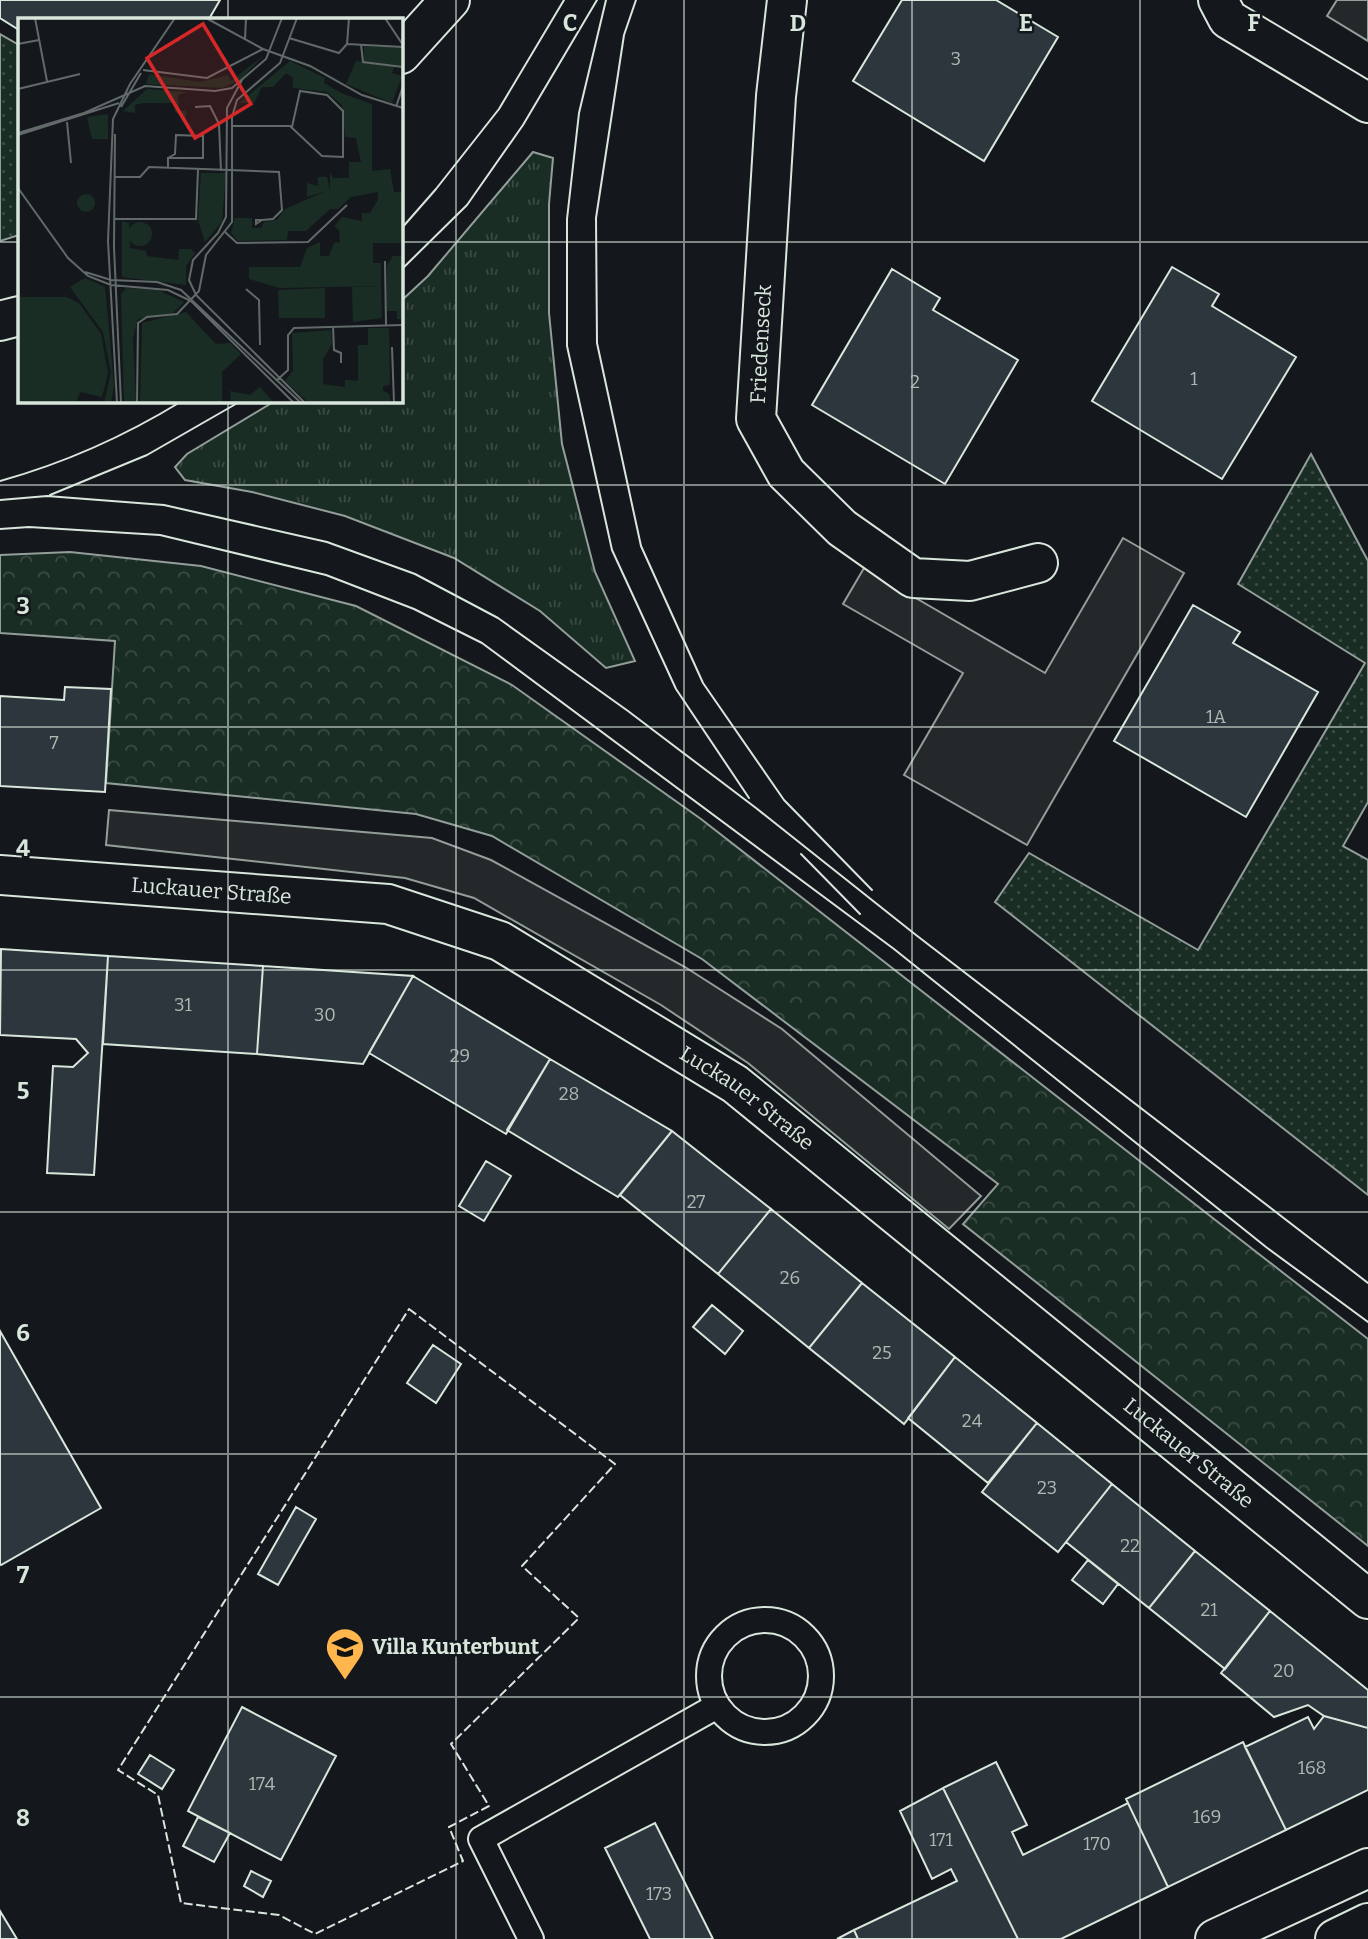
<svg xmlns="http://www.w3.org/2000/svg" width="1368" height="1939" viewBox="0 0 1368 1939" font-family="Bitter,serif">
  <style>
    .grass { fill: url(#grass-tufts); stroke: #939e99; stroke-width: 2 }
    .forest { fill: url(#forest-crowns); stroke: #939e99; stroke-width: 2 }
    .park { fill: url(#park-dots); stroke: #939e99; stroke-width: 2 }
    .parking { fill: #24282b; stroke: #939e99; stroke-width: 2 }
    .building { fill: #2c363c; stroke: #d8e6dc; stroke-width: 2 }
    .lines { fill: none; stroke-linecap: round; stroke-linejoin: round }
    .lane-casing { stroke: #d8e6dc; stroke-width: 28 }
    .street-casing { stroke: #d8e6dc; stroke-width: 42 }
    .primary-casing { stroke: #d8e6dc; stroke-width: 42 }
    .lane { stroke: #14181c; stroke-width: 24 }
    .street { stroke: #14181c; stroke-width: 38 }
    .primary { stroke: #14181c; stroke-width: 38 }
    .tram { stroke: #d8e6dc; stroke-width: 2 }
    .fence { stroke: #d8e6dc; stroke-width: 2; stroke-dasharray: 9 3.5; stroke-linecap: butt }
    .grid { fill: none; stroke: #d8e6dc; stroke-width: 2; stroke-opacity: 0.55 }
    .labels { text-anchor: middle; dominant-baseline: central; stroke-width: 5; stroke-linejoin: round; paint-order: stroke }
    .number-label { font-size: 18px; fill: #adbab4 }
    .street-label { font-size: 21px; fill: #d8e6dc; stroke: #14181c }
    .poi-label { font-size: 21px; font-weight: bold; fill: #d8e6dc; stroke: #14181c; text-anchor: start }
    .inset-road { fill: none; stroke: #626a69; stroke-width: 2 }
    .view { fill: #d62828; fill-opacity: 0.15; stroke: #d62828; stroke-width: 3.5 }
    .inset-edge { fill: none; stroke: #d8e6dc; stroke-width: 3.5 }
    .grid-label { font-size: 23px; text-anchor: middle; font-weight: bold; fill: #d8e6dc; stroke: #14181c; stroke-width: 5; stroke-linejoin: round; paint-order: stroke }
  </style>
  <defs>
    <pattern id="grass-tufts" width="24" height="20" patternUnits="userSpaceOnUse" patternTransform="scale(1.75)"><rect width="24" height="20" fill="#1a2d24"/><path d="M3 7l-1-3M5 7V3M7 7l1-3M15 17l-1-3M17 17v-4M19 17l1-3" fill="none" stroke="#3b4b43"/></pattern>
    <pattern id="forest-crowns" width="20" height="18" patternUnits="userSpaceOnUse" patternTransform="scale(1.75)"><rect width="20" height="18" fill="#1a2d24"/><path d="M2 6a3 3 0 1 1 6 0M12 15a3 3 0 1 1 6 0" fill="none" stroke="#3b4b43"/></pattern>
    <pattern id="park-dots" width="8" height="8" patternUnits="userSpaceOnUse" patternTransform="scale(1.75)"><rect width="8" height="8" fill="#1a2d24"/><path d="M2 2h.1M6 6h.1" fill="none" stroke="#3b4b43" stroke-width="1.8" stroke-linecap="round"/></pattern>
  </defs>
  <rect width="100%" height="100%" fill="#14181c"/>
  <path class="grass" d="M533 152 553 158 549 204V313L562 444 595 572 635 661 606 668 540 611 454 558 345 516 252 492 185 480 175 467 187 454 275 401H401V301L428 276Z"/>
  <path class="forest" d="M70 552 201 566 356 606 512 685 701 819 1368 1339V1546L963 1224 998 1184 702 959 492 836 416 814 106 783 115 641 0 633V555Z"/>
  <path class="park" d="M0 34 19 45V235L0 241Z
    M1311 454 1368 561V802L1343 846 1368 860V1195L995 902 1029 853 1198 950 1365 663 1238 584Z"/>
  <path class="parking" d="M1337 0H1368V41L1327 16Z
    M1123 538 1184 573 1027 845 904 775 963 673 843 604 864 568 1045 673Z
    M109 810 432 838 491 860 685 967 782 1029 981 1196 949 1229 748 1063 661 1005 474 898 405 878 106 845Z"/>
  <path class="building" d="M0 0H220L209 19H19V30L0 18Z
    M902 0H996L1058 37 984 161 853 81Z
    M1172 267 1219 294 1212 306 1296 357 1222 479 1092 401Z
    M892 269 940 298 933 310 1018 360 945 484 812 405Z
    M1193 605 1240 632 1233 643 1318 692 1246 817 1114 741Z
    M65 687 111 689 105 792 0 786V696L64 700Z
    M1 949 108 956 94 1175 47 1173 53 1066 73 1067 88 1053 76 1039 0 1035Z
    M108 956 263 966 257 1054 103 1044Z
    M263 966 413 976 363 1064 257 1054Z
    M413 976 550 1059 506 1134 369 1053Z
    M550 1059 672 1131 618 1197 507 1130Z
    M672 1131 771 1209 718 1274 620 1195Z
    M486 1161 511 1176 484 1221 459 1206Z
    M771 1209 862 1283 809 1348 718 1274Z
    M862 1283 955 1357 904 1424 809 1348Z
    M712 1305 743 1331 725 1354 693 1327Z
    M0 1331 101 1508 1 1565 0 1564Z
    M433 1345 461 1364 436 1403 407 1383Z
    M955 1357 1037 1423 988 1483 908 1418Z
    M1037 1423 1112 1484 1058 1552 982 1492Z
    M1112 1484 1195 1551 1149 1608 1066 1542Z
    M296 1507 316 1519 278 1585 258 1574Z
    M1195 1551 1270 1611 1225 1669 1149 1608Z
    M1088 1560 1118 1584 1103 1604 1072 1580Z
    M1270 1611 1368 1690V1728L1324 1716 1308 1705 1274 1717 1221 1673Z
    M242 1707 336 1756 281 1860 188 1811Z
    M1324 1716 1368 1728V1790L1286 1830 1245 1747 1308 1717 1314 1729Z
    M1243 1742 1286 1830 1168 1887 1126 1799Z
    M150 1755 174 1770 162 1789 138 1774Z
    M996 1762 1027 1825 1012 1832 1023 1855 1128 1803 1168 1887 1061 1939H1018L943 1788Z
    M943 1788 1018 1939H858L854 1930 957 1881 951 1869 932 1879 900 1811Z
    M198 1817 230 1833 214 1862 183 1846Z
    M655 1823 713 1939H650L605 1848Z
    M251 1871 271 1881 263 1897 244 1886Z
    M0 1911 17 1939H0Z
    M854 1930 858 1939H837Z"/>
  <g class="lines">
    <g class="lane-casing">
      <path id="lane" d="M709 1676a56 56 0 1 1 112 0a56 56 0 1 1-112 0Z
        M531 1939 481 1839 717 1706"/>
    </g>
    <g class="street-casing">
      <g id="street">
        <path d="M787 0 776 96 756 419 786 473 842 528 913 578 970 581 1038 563"/>
        <path d="M1218 0 1228 19 1368 103"/>
        <path d="M401 54 450 0"/>
        <path d="M0 321 19 316"/>
        <path id="s1" d="M0 875 388 904 500 941 735 1084 1368 1599"/>
      </g>
    </g>
    <g class="primary-casing">
      <path id="primary" d="M1215 1939 1368 1868
        M1335 1939 1368 1923"/>
    </g>
    <use href="#lane" class="lane"/>
    <use href="#street" class="street"/>
    <use href="#primary" class="primary"/>
    <path class="tram" d="M606 0 579 113 567 219V346L612 550 676 689 749 798
      M636 0 624 35 596 218 597 343 641 546 703 683 784 800 872 890
      M401 229 436 189 499 109 564 0
      M401 270 467 205 523 125 597 0
      M0 481C65 463 125 436 182 401
      M50 495 147 455 241 401
      M0 500 47 496 164 505 327 542 415 574 498 618 628 711 756 808 916 935 1368 1283
      M0 529 29 527 160 535 326 575 414 609 482 643 894 949 1266 1247 1368 1322
      M801 854 860 914"/>
    <path class="fence" d="M409 1309 615 1464 522 1566 579 1618 451 1744 489 1806 449 1827 463 1861 315 1934 279 1915 181 1903 158 1795 118 1770Z"/>
  </g>
  <path class="grid" d="M228 0V19M456 0V1939M684 0V1939M912 0V1939M1140 0V1939M0 242H19M401 242H1368M228 401V1939M0 485H1368M0 727H1368M0 970H1368M0 1212H1368M0 1454H1368M0 1697H1368"/>
  <defs>
    <g id="school-pin" transform="scale(2.0125)"><path d="M0 17L-7.5 6A9.5 9.5 0 1 1 7.5 6Z" fill="#ffb74d" stroke="#14181c"/><path d="M0-5L7-2L0 1L-7-2ZM-4 1L0 2.5L4 1V4Q0 6-4 4Z" fill="#111"/></g>
  </defs>
  <g fill-rule="evenodd">
    <use href="#school-pin" x="345" y="1647"/>
  </g>
  <g class="labels">
    <g class="number-label">
      <text x="956" y="59">3</text>
      <text x="1194" y="379">1</text>
      <text x="915" y="382">2</text>
      <text x="1216" y="717">1A</text>
      <text x="54" y="743">7</text>
      <text x="183" y="1005">31</text>
      <text x="325" y="1015">30</text>
      <text x="460" y="1056">29</text>
      <text x="569" y="1094">28</text>
      <text x="696" y="1202">27</text>
      <text x="790" y="1278">26</text>
      <text x="882" y="1353">25</text>
      <text x="972" y="1421">24</text>
      <text x="1047" y="1488">23</text>
      <text x="1130" y="1546">22</text>
      <text x="1209" y="1610">21</text>
      <text x="1284" y="1671">20</text>
      <text x="1312" y="1768">168</text>
      <text x="262" y="1784">174</text>
      <text x="1207" y="1817">169</text>
      <text x="941" y="1840">171</text>
      <text x="1097" y="1844">170</text>
      <text x="659" y="1894">173</text>
    </g>
    <g class="street-label">
      <text transform="translate(761 344) rotate(-87)">Friedenseck</text>
      <text stroke="none"><textPath href="#s1" startOffset="212">Luckauer Straße</textPath></text>
      <text stroke="none"><textPath href="#s1" startOffset="800">Luckauer Straße</textPath></text>
      <text stroke="none"><textPath href="#s1" startOffset="1367">Luckauer Straße</textPath></text>
    </g>
    <g class="poi-label">
      <text x="372" y="1647">Villa Kunterbunt</text>
    </g>
  </g>
  <g transform="translate(18 18)">
    <rect width="385" height="385" fill="#14181c"/>
    <path d="M346 28 385 30V48L346 43ZM338 43 376 49 374 55 384 58 374 85 328 66ZM90 96V121H74L69 99ZM104 203 111 205 112 230 128 233 129 238 160 242 161 231H173L177 235 168 248V267L104 259ZM110 216a12 12 0 1 1 24 0a12 12 0 1 1-24 0ZM375 238H385V301H379V293H369V248ZM67 260 87 269 90 300 74 299 52 269ZM363 268 364 300 335 304 334 269ZM108 270 140 272 166 284 155 295 120 301 115 320 118 385H106L103 276ZM168 294 198 326 212 325 223 336 204 354V385H122L124 305ZM313 312 314 326 305 341V366L327 369V362L346 363 371 376 373 384 291 385 267 363 275 353 274 315ZM242 369 256 385H213L212 373 232 377Z" fill="#1a2d24"/>
    <path d="M246 37 222 62 204 70 128 66 131 56 181 64 210 57 213 63ZM74 299 90 300 96 367 93 385H86L93 355 85 314ZM350 310H371L372 367 365 368V373L340 363V327H350Z" fill="#1a2d24"/>
    <path d="M1 279H48L61 285 83 316 90 355 84 379 62 374 58 385H0Z" fill="#1a2d24"/>
    <path d="M272 43 307 60 306 65 323 75 354 86V153L372 151 376 174H385V225H355V245H363V268L261 270 231 261V249H282L289 230 302 224V238H311L316 225 322 224 321 212 316 208 324 199 344 203V195H352L360 182V174L333 179 320 191H312L288 213H270L269 222 220 223 213 215 217 200H234V210H243L246 204 259 202 267 191 308 173 289 179V165L300 168V159H309L312 172V154L315 160H331V144H343L338 120 327 119 324 87 309 74 275 70V60L268 55 255 69H244L236 85H221ZM129 71 170 74 160 77 161 93H168V100L157 94 156 85H125L117 87V95L105 93ZM183 155H208L204 204 187 224 180 202Z" fill="#1a2d24"/>
    <path d="M59 185a9 9 0 1 1 18 0a9 9 0 1 1-18 0ZM307 270V300H261L260 272Z" fill="#1a2d24"/>
    <path class="inset-road" d="M17 0 29 63M188 0 245 31 292 48 344 77 385 90M367 0 385 27M271 20 321 35 329 26 331 0M227 21 228 0M0 26 21 22M329 26 385 29M343 26 345 44 385 49M125 52 189 60 245 31M224 62 209 90 208 199 200 215 175 242 171 262 178 277 287 385M0 71 62 56M103 89 123 55M177 89 192 88 201 106 203 153M378 89 385 68M49 104 53 145M214 108H272L304 138 325 139V93L309 77 282 73 274 109M0 115 66 95 127 68 197 73 214 70 248 41 264 0M97 116 96 229 103 385M0 117 101 85M150 140 157 136 158 117 185 118V140H150V149M97 159H122L131 149 261 154 264 192 255 201 244 202H238V206L244 202M0 170 50 240 70 258 93 267 150 272 173 283 276 385M96 201H178L180 152M207 214 219 225 290 224 329 187M367 243 368 307M67 254 93 262 139 264 163 272 283 385M228 271 241 282 242 327M315 308 316 332 323 335V345M374 329 376 385M258 363 270 352V317L276 310 385 307M99 385 90 223 95 101 112 66 157 0M119 385 120 305 129 299 159 296 181 273 188 237 214 204V99L219 82 262 45 279 0"/>
    <path class="view" d="M185 6 233 86 177 120 129 40Z"/>
    <rect width="385" height="385" class="inset-edge"/>
  </g>
  <g class="grid-label">
    <text x="570" y="31">C</text>
    <text x="798" y="31">D</text>
    <text x="1026" y="31">E</text>
    <text x="1254" y="31">F</text>
    <text x="23" y="614">3</text>
    <text x="23" y="856">4</text>
    <text x="23" y="1099">5</text>
    <text x="23" y="1341">6</text>
    <text x="23" y="1583">7</text>
    <text x="23" y="1826">8</text>
  </g>
</svg>
